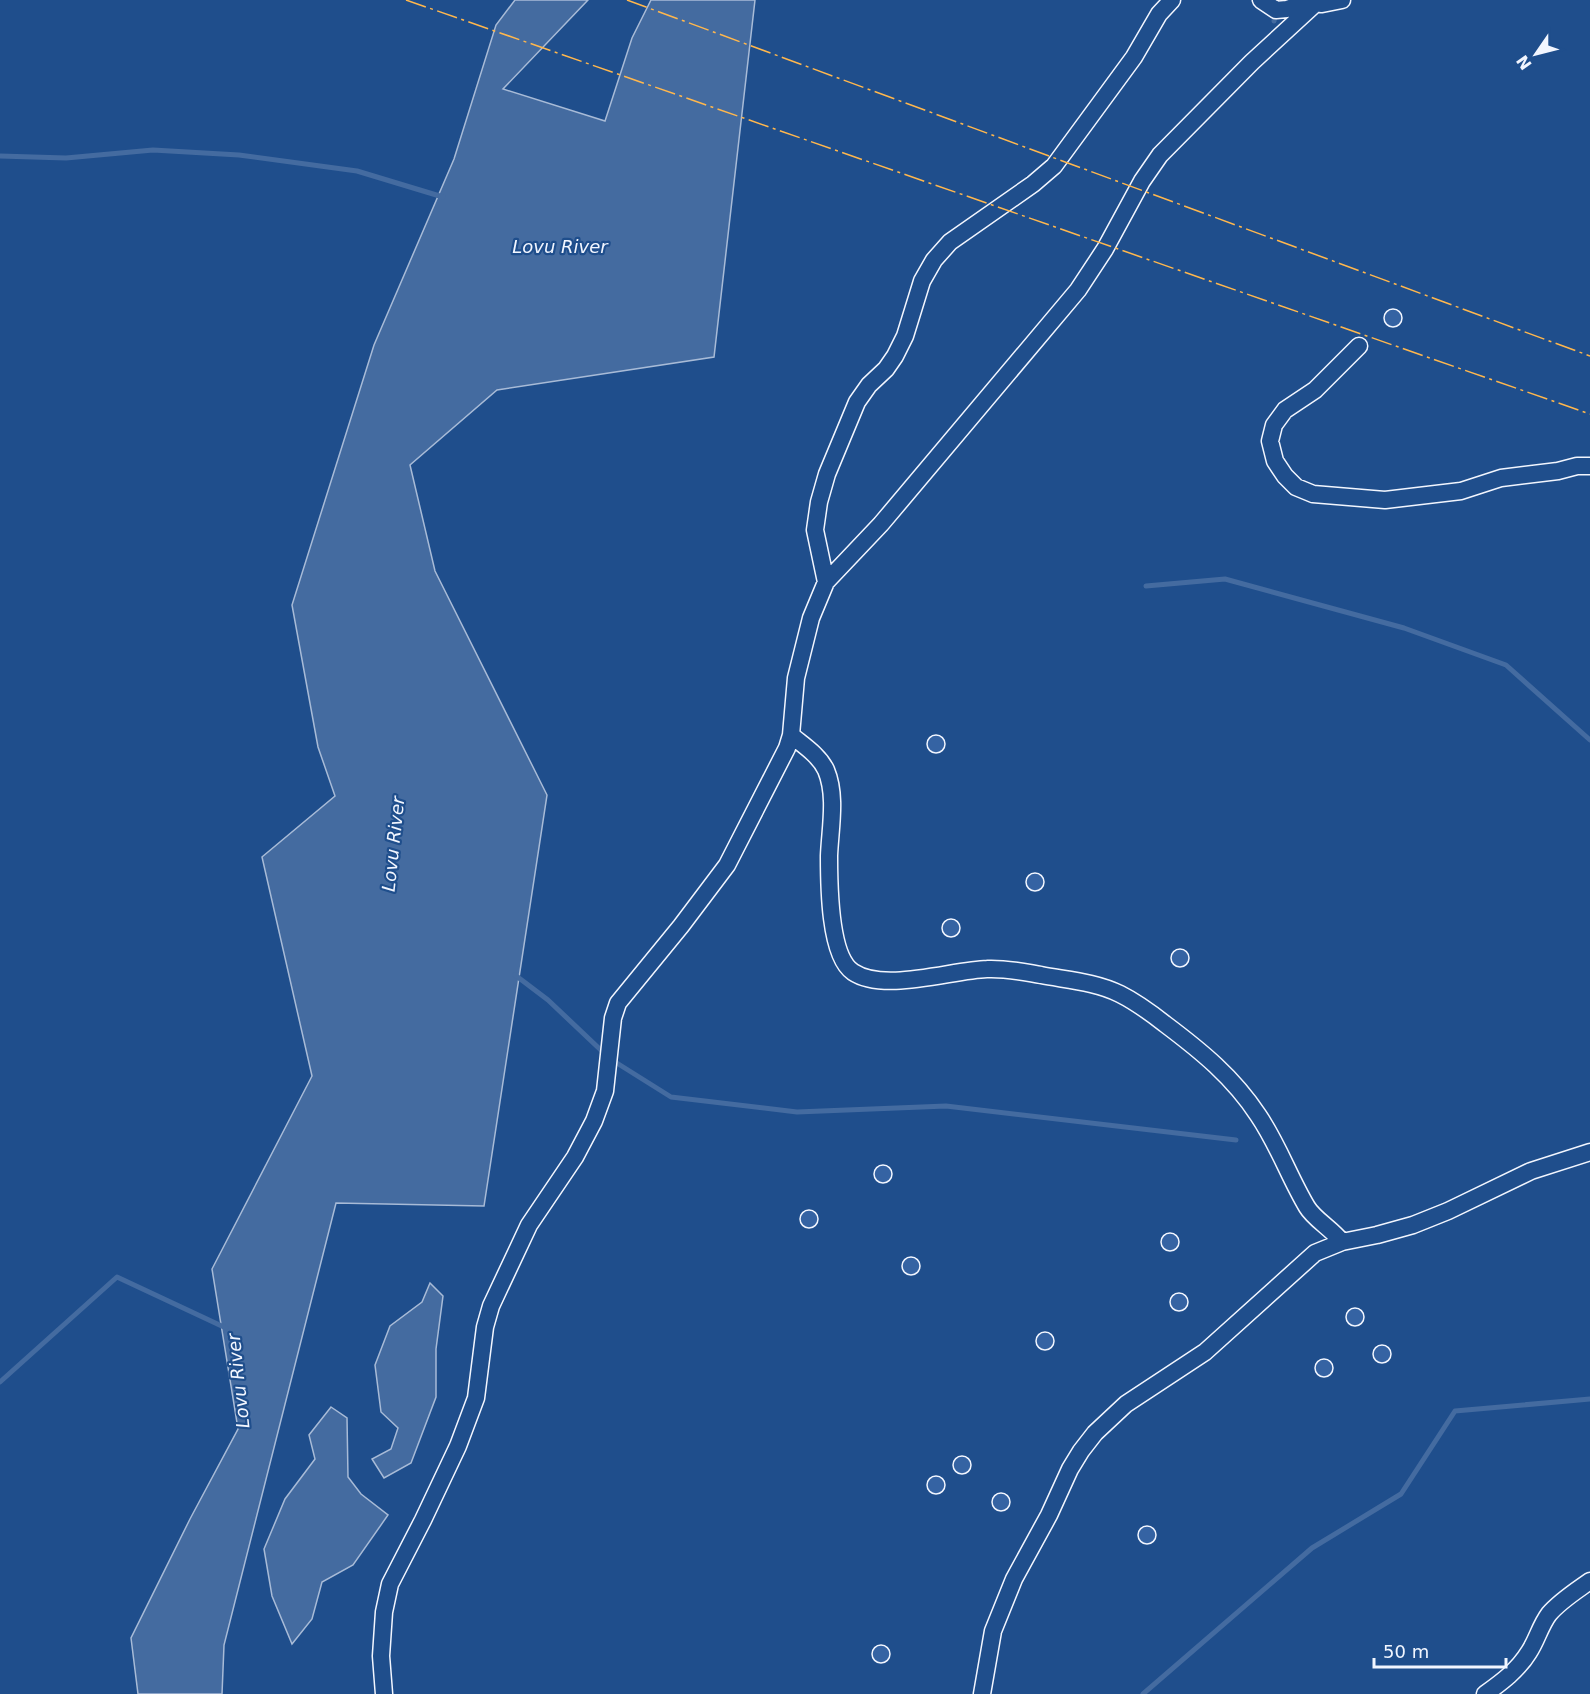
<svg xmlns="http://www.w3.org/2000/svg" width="1590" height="1694" viewBox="0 0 1590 1694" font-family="'DejaVu Sans',sans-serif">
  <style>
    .water { fill: #446ba0; stroke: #a8bbd7; stroke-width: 1.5 }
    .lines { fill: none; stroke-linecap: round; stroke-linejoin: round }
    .stream { stroke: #446ba0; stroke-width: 5 }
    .building { fill: #3563a3; stroke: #f2f6ff; stroke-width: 1.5 }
    .minor-casing { stroke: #f2f6ff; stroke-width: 19 }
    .minor { stroke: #1f4e8c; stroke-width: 16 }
    .power { stroke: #ffb74d; stroke-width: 1.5; stroke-dasharray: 21 4.5 3 4.5; stroke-linecap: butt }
    .labels { text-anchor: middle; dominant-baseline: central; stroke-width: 4.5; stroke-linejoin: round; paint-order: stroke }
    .water-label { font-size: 18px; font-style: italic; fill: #f2f6ff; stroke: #1f4e8c }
  </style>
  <rect width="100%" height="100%" fill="#1f4e8c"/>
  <path class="water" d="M515 0H588L503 89 605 121 632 38 651 0H755L714 357 497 390 410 465 435 571 547 795 484 1206 336 1203 224 1645 222 1694H138L131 1638 190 1519 238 1429 212 1269 312 1076 262 857 335 796 318 747 292 605 374 345 454 159 496 25Z
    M430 1283 443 1296 436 1349V1397L411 1463 384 1478 372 1459 391 1449 398 1428 381 1412 375 1365 390 1326 422 1302Z
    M331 1407 347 1418 348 1477 361 1494 388 1515 353 1565 322 1582 312 1619 292 1644 272 1596 264 1549 285 1499 315 1459 309 1435Z"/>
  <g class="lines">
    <path class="stream" d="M1274 21 1278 0
      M0 156 66 158 153 150 239 155 357 171 443 197
      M1146 586 1225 579 1404 628 1506 665 1590 740
      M515 975 548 1000 605 1054
      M612 1060 671 1097 797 1112 946 1106 1236 1140
      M0 1382 117 1277 226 1328
      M1143 1694 1312 1548 1401 1494 1455 1411 1590 1399"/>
  </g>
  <path class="building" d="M1384 318a9 9 0 1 1 18 0a9 9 0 1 1-18 0Z
    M927 744a9 9 0 1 1 18 0a9 9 0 1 1-18 0Z
    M1026 882a9 9 0 1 1 18 0a9 9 0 1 1-18 0Z
    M942 928a9 9 0 1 1 18 0a9 9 0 1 1-18 0Z
    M1171 958a9 9 0 1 1 18 0a9 9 0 1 1-18 0Z
    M874 1174a9 9 0 1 1 18 0a9 9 0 1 1-18 0Z
    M800 1219a9 9 0 1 1 18 0a9 9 0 1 1-18 0Z
    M1161 1242a9 9 0 1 1 18 0a9 9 0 1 1-18 0Z
    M902 1266a9 9 0 1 1 18 0a9 9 0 1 1-18 0Z
    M1170 1302a9 9 0 1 1 18 0a9 9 0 1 1-18 0Z
    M1346 1317a9 9 0 1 1 18 0a9 9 0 1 1-18 0Z
    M1036 1341a9 9 0 1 1 18 0a9 9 0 1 1-18 0Z
    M1373 1354a9 9 0 1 1 18 0a9 9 0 1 1-18 0Z
    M1315 1368a9 9 0 1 1 18 0a9 9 0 1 1-18 0Z
    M953 1465a9 9 0 1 1 18 0a9 9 0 1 1-18 0Z
    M927 1485a9 9 0 1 1 18 0a9 9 0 1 1-18 0Z
    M992 1502a9 9 0 1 1 18 0a9 9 0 1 1-18 0Z
    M1138 1535a9 9 0 1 1 18 0a9 9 0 1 1-18 0Z
    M872 1654a9 9 0 1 1 18 0a9 9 0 1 1-18 0Z"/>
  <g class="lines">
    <g class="minor-casing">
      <path id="minor" d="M1261 0 1276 10 1287 9 1307 2 1322 4 1342 0
        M1359 346 1315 390 1285 410 1274 425 1270 441 1275 461 1285 476 1296 487 1313 494 1385 500 1461 491 1501 478 1558 471 1577 466H1590
        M826 582 881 524 1078 290 1105 249 1142 181 1160 155 1252 62 1316 3
        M791 735C803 745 819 755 826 770 837 796 830 829 829 856 829 883 829 956 853 972 884 993 952 970 987 969 1005 968 1023 972 1041 975 1067 980 1096 982 1120 994 1136 1002 1151 1013 1165 1024 1201 1051 1233 1077 1258 1115 1278 1144 1289 1177 1307 1207 1314 1219 1332 1229 1342 1242
        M384 1694 381 1656 384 1612 390 1584 423 1520 458 1446 476 1398 485 1327 491 1306 529 1225 575 1157 594 1121 605 1091 613 1018 618 1003 681 926 727 865 787 748 791 735 796 678 811 618 826 582 815 530 819 502 827 474 857 402 869 385 886 369 895 356 905 336 922 281 934 260 950 242 1033 184 1054 166 1134 57 1159 14 1172 0
        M982 1694 993 1631 1014 1579 1049 1515 1070 1469 1081 1451 1095 1433 1126 1404 1205 1352 1315 1253 1342 1242 1377 1235 1413 1225 1448 1211 1531 1171 1590 1152
        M1485 1694C1502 1682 1518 1670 1529 1652 1537 1640 1540 1626 1549 1614 1560 1601 1576 1591 1590 1581"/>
    </g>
    <use href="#minor" class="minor"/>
    <path class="power" d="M406 0 1590 414
      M627 0 1590 356"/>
  </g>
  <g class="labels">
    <g class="water-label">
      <text x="560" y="246">Lovu River</text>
      <text transform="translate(393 844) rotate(-84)">Lovu River</text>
      <text transform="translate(238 1381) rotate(-96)">Lovu River</text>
    </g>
  </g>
  <g transform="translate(1536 54) rotate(235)" stroke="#1f4e8c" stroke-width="4.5" paint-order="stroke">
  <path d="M0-4.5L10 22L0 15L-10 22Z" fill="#f2f6ff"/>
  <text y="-9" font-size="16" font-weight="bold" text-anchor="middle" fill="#f2f6ff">N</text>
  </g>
  <path d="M1374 1658v9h132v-9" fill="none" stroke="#f2f6ff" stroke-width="3"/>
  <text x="1383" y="1658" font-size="18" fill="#f2f6ff" stroke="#1f4e8c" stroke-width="4.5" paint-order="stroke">50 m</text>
</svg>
